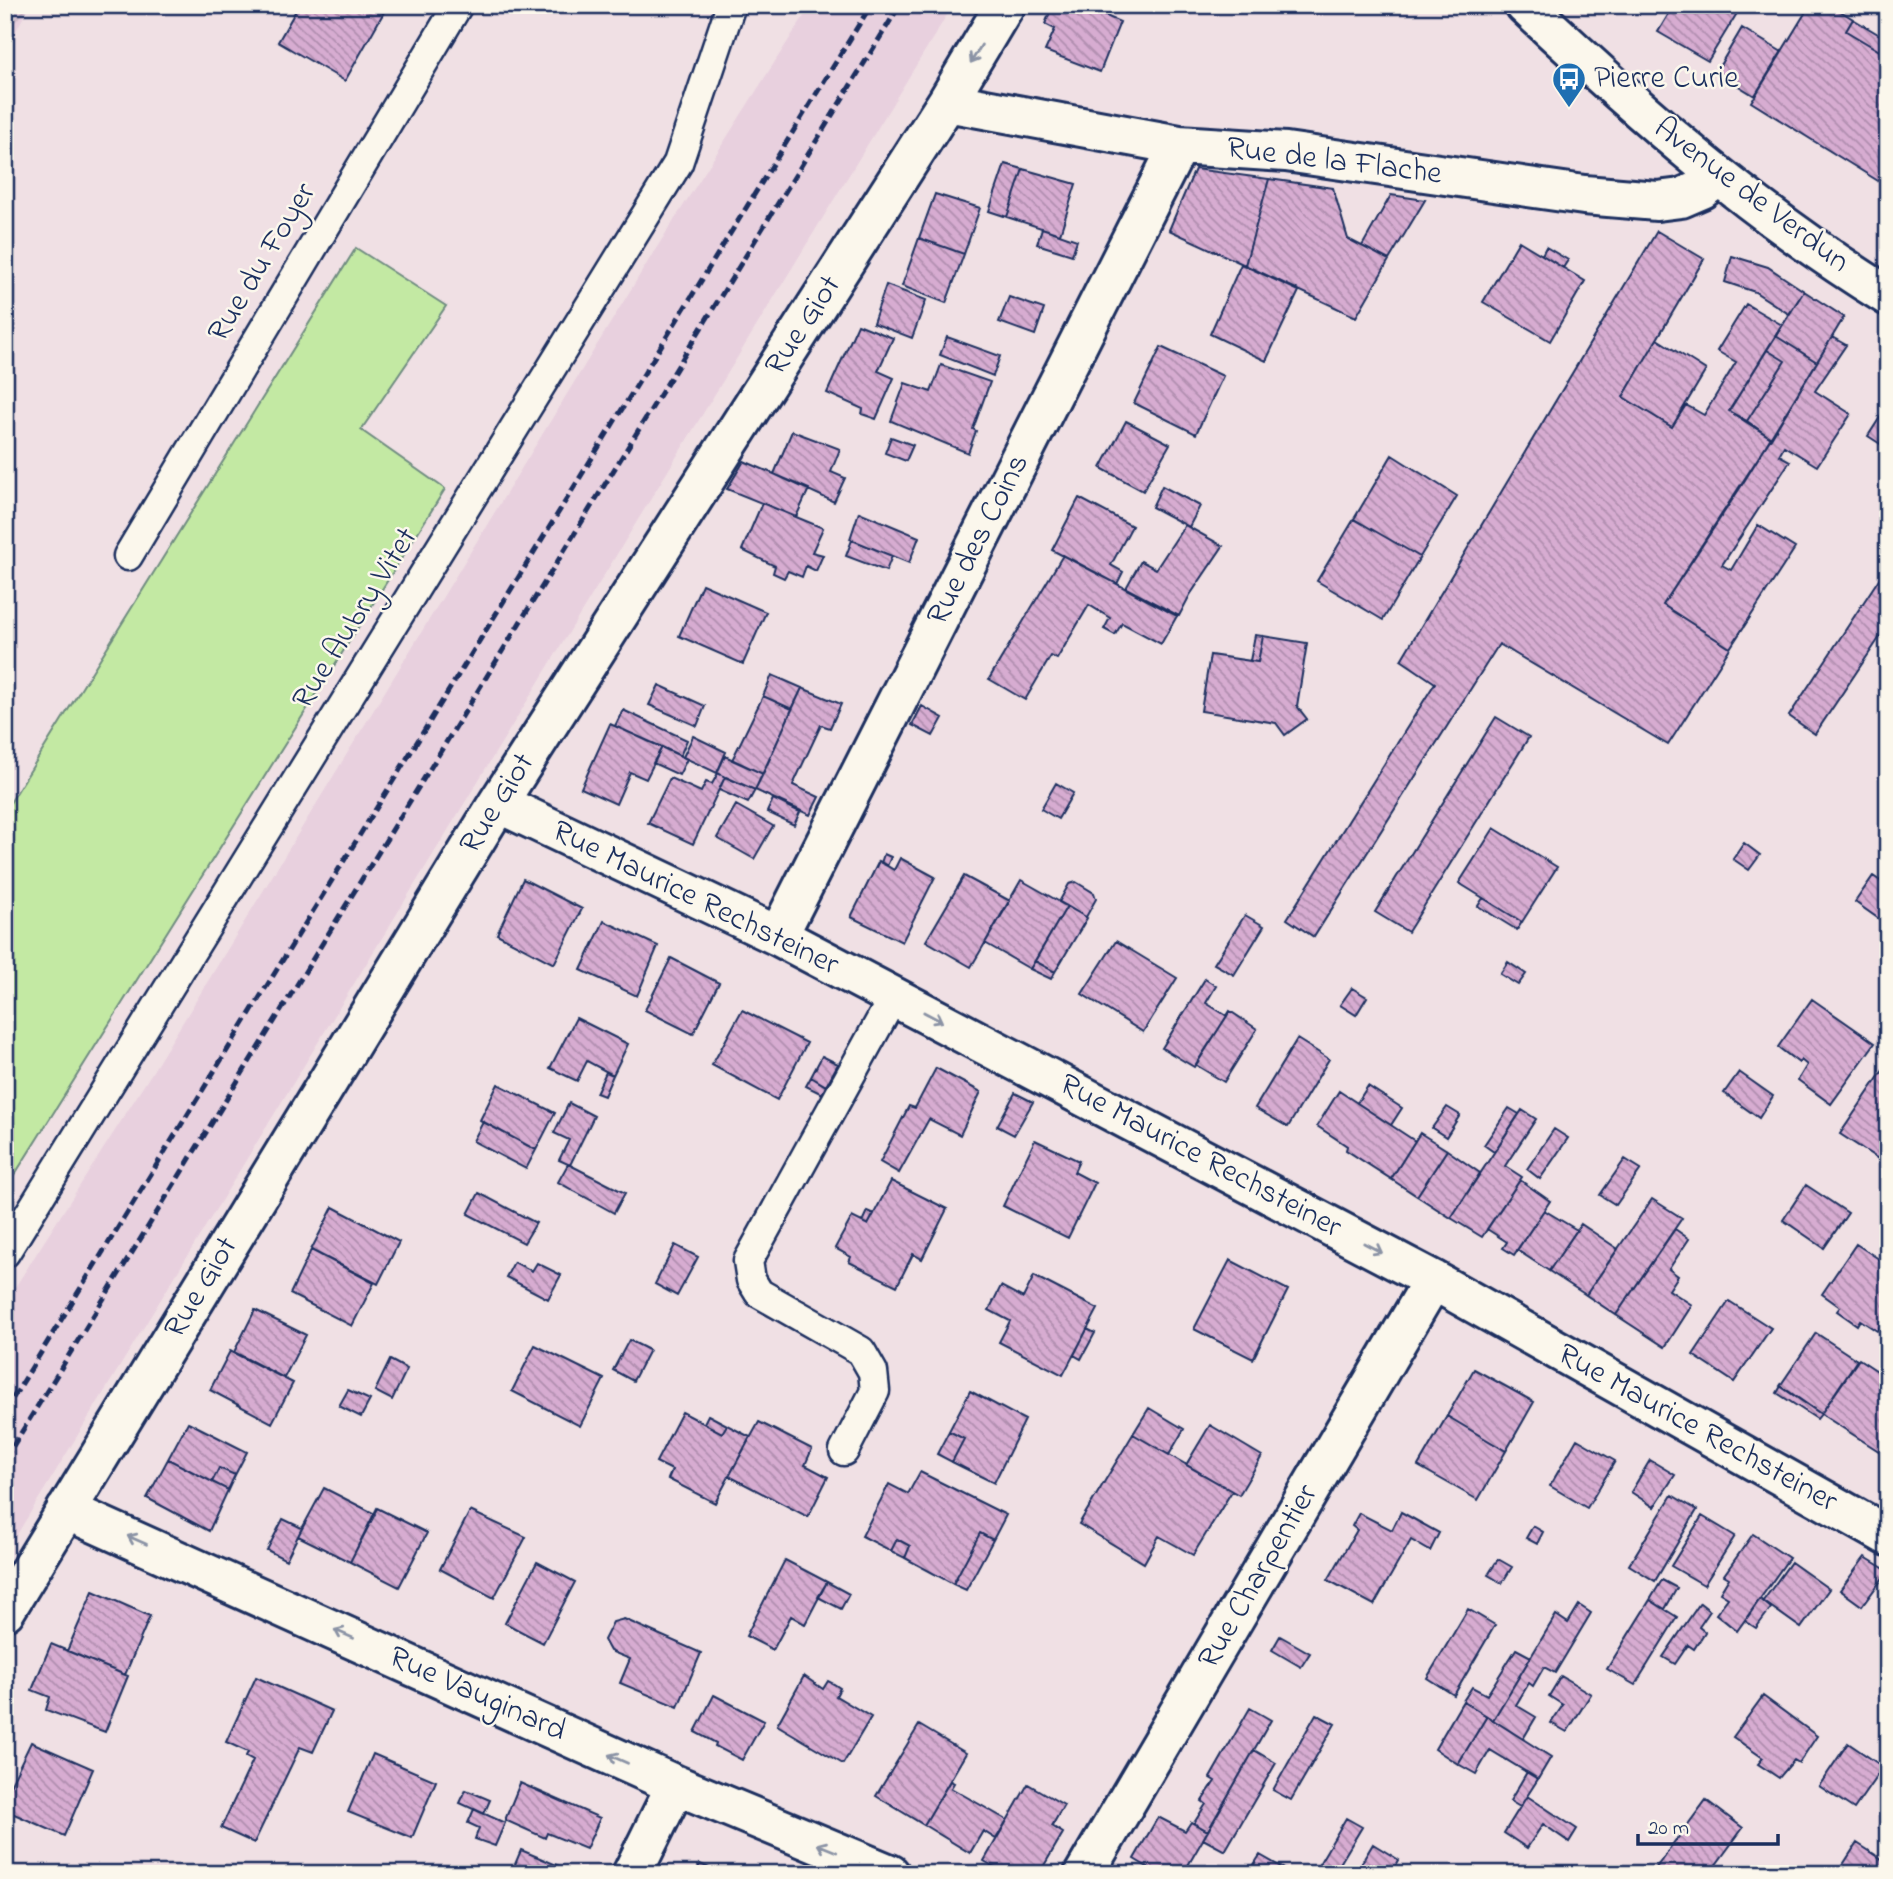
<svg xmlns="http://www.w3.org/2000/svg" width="1893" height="1879" viewBox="0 0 1893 1879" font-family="'Indie Flower',sans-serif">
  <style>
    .built { fill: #e8d0de }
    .industrial { fill: url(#industrial-furrows) }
    .garden { fill: #c3e9a3; stroke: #6f8c80; stroke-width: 2 }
    .building { fill: url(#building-back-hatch); stroke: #1b2f5e; stroke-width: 2 }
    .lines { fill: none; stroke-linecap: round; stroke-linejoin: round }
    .lane-casing { stroke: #1b2f5e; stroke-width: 33 }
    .street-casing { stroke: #1b2f5e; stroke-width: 44 }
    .secondary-casing { stroke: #1b2f5e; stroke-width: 44 }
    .lane { stroke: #fbf7ec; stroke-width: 28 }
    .street { stroke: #fbf7ec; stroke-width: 38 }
    .secondary { stroke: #fbf7ec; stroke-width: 38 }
    .rail { stroke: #1b2f5e; stroke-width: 5; stroke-dasharray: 10 5; stroke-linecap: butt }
    .oneway { stroke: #8b93a5 }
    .labels { text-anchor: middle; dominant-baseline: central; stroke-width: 5; stroke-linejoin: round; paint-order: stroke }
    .poi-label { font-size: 32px; fill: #1b2f5e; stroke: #fbf7ec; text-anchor: start }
    .street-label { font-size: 32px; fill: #1b2f5e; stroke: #fbf7ec }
  </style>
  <defs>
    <pattern id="industrial-furrows" width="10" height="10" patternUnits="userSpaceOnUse" patternTransform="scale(1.75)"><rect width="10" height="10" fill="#e8d0de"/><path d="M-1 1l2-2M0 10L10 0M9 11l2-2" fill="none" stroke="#c6b3c1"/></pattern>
    <pattern id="building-back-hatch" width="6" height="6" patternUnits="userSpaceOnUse" patternTransform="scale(1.75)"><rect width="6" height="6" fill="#d7acd1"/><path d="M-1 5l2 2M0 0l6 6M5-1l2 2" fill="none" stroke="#ae8cad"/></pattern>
  </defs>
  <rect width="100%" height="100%" fill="#f0e0e4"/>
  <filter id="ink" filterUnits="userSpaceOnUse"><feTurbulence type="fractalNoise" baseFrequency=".0143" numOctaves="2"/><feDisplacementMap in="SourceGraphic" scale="14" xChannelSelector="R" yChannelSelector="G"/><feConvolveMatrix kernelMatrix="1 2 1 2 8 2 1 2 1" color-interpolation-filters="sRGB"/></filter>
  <g filter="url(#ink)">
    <path class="built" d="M811 5H953L5 1554V1303L153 1071 652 255Z"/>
    <path class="industrial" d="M5 5H30L5 51Z"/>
    <path class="garden" d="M356 248 446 306 361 430 445 489 5 1190V811Z"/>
    <path class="building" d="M299 5H388L345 81 278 42Z
      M1053 5H1081L1120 22 1100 72 1045 51 1055 29 1045 24Z
      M1674 5H1742L1708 61 1658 32Z
      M1810 5H1831L1853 19 1846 31 1888 56V177L1883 184 1751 102Z
      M1853 19 1888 40V56L1846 31Z
      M1742 28 1782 52 1755 96 1716 72Z
      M1005 164 1023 169 1007 217 989 211Z
      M1023 169 1076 184 1060 234 1007 217Z
      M1195 169 1269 179 1245 265 1169 230Z
      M1269 179 1333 188 1348 239 1389 260 1356 317 1245 265Z
      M935 194 980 208 964 254 919 238Z
      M1391 195 1425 200 1389 260 1362 246Z
      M1042 228 1077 240 1072 255 1037 244Z
      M1657 231 1704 259 1623 397 1672 427 1686 405 1704 415 1736 362 1717 351 1746 304 1782 325 1729 411 1771 438 1663 605 1730 648 1668 745 1499 644 1314 937 1287 919 1435 683 1401 660Z
      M919 238 964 254 946 303 902 286Z
      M1519 241 1585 281 1550 341 1483 302Z
      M1546 247 1568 260 1563 268 1542 255Z
      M1732 256 1768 267 1804 291 1789 314 1755 292 1725 282Z
      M1241 264 1299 291 1266 361 1210 334Z
      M886 285 926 300 912 338 873 323Z
      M1804 291 1844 317 1817 362 1776 336Z
      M1009 297 1044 309 1035 335 999 322Z
      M858 324 893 338 878 371 894 378 876 419 862 414 863 409 827 393Z
      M1776 336 1817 362 1771 438 1747 421 1785 361 1767 350Z
      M947 337 1000 356 993 376 940 355Z
      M1832 337 1846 345 1815 391 1851 414 1817 466 1784 446 1779 455 1790 461 1722 565 1731 570 1758 525 1795 548 1730 648 1663 605 1740 488Z
      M1657 339 1706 370 1672 427 1623 397Z
      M1161 347 1223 376 1196 434 1134 403Z
      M1767 350 1785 361 1747 421 1729 411Z
      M941 365 990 382 973 429 976 431 968 453 891 421 905 383 931 392Z
      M1888 405V449L1868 436Z
      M1126 421 1170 444 1143 491 1101 468Z
      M792 431 840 449 831 472 845 478 834 502 774 474Z
      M891 437 913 445 906 461 885 453Z
      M1392 455 1457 496 1420 557 1354 519Z
      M744 461 809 489 796 517 727 489Z
      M1162 486 1200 506 1189 527 1152 507Z
      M1079 498 1132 526 1111 565 1123 572 1117 584 1052 550Z
      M762 503 823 528 812 552 823 555 816 571 806 566 802 577 788 571 784 578 773 573 775 566 742 550Z
      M859 512 919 537 909 563 850 539Z
      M1354 519 1420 557 1383 620 1317 581Z
      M1185 525 1223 546 1190 595 1179 616 1126 588 1141 561 1156 569Z
      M852 540 892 556 886 571 846 556Z
      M1063 555 1177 616 1161 644 1122 623 1115 635 1104 629 1110 618 1089 605 1057 659 1051 656 1025 700 989 679Z
      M1888 565V625L1815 734 1789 716Z
      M702 584 766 612 743 664 679 636Z
      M1255 635 1263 636 1258 662 1250 661Z
      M1263 636 1307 643 1297 706 1307 719 1285 735 1276 723 1201 711 1210 655 1258 662Z
      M772 675 802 688 792 709 763 696Z
      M659 685 705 706 697 726 649 705Z
      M802 688 841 704 830 728 821 725 793 785 819 797 810 815 755 790Z
      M763 696 792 709 763 774 732 760Z
      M922 706 943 718 933 736 912 725Z
      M623 710 687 740 680 756 615 726Z
      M1496 717 1529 737 1408 932 1375 912Z
      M610 724 662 747 646 779 630 772 616 804 581 788Z
      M693 736 726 752 717 773 683 757Z
      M662 747 687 759 679 775 653 763Z
      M725 756 763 774 755 790 717 773Z
      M718 773 725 777 693 844 648 823 670 778 701 792 706 782 712 784Z
      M725 777 755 790 748 803 719 790Z
      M1056 783 1073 793 1058 819 1041 809Z
      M773 799 800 812 794 825 767 812Z
      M736 805 773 826 754 859 717 838Z
      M1494 828 1557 867 1522 922 1459 883Z
      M1744 843 1760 855 1749 870 1733 859Z
      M884 854 891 857 887 866 881 863Z
      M900 858 935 877 902 942 851 917 879 861 894 870Z
      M964 876 1010 901 971 967 926 941Z
      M1873 876 1888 886V913L1882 921 1855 902Z
      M523 879 582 909 554 964 497 934Z
      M1021 880 1067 906 1030 969 985 943Z
      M1076 882 1094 893 1096 899 1086 917 1059 902 1069 884Z
      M1483 898 1522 922 1517 930 1478 906Z
      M1067 906 1087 918 1055 972 1035 961Z
      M1245 915 1264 926 1234 975 1214 964Z
      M604 921 658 946 637 996 581 970Z
      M1116 941 1177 978 1143 1032 1082 994Z
      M671 958 719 983 693 1034 645 1010Z
      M1035 961 1055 972 1051 979 1030 969Z
      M1508 962 1526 974 1518 985 1500 974Z
      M1205 979 1216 986 1206 1003 1227 1016 1194 1067 1162 1048Z
      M1352 988 1367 997 1356 1015 1340 1005Z
      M1812 999 1875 1043 1831 1104 1798 1080 1807 1065 1801 1060 1799 1063 1778 1047Z
      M742 1010 807 1043 777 1100 712 1065Z
      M1230 1011 1257 1029 1224 1082 1196 1065Z
      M576 1018 628 1044 613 1075 587 1061 577 1081 550 1068Z
      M1297 1039 1329 1059 1288 1127 1255 1108Z
      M822 1056 838 1064 826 1086 811 1077Z
      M1888 1063V1148L1880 1160 1840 1134Z
      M936 1068 981 1092 960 1135 929 1119 899 1173 880 1162 909 1106 915 1108Z
      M606 1072 613 1075 604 1096 596 1093Z
      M1739 1072 1773 1096 1759 1118 1724 1093Z
      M811 1077 826 1086 822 1094 806 1086Z
      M498 1084 555 1113 536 1150 480 1120Z
      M1368 1086 1402 1108 1391 1125 1357 1103Z
      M1339 1091 1415 1141 1391 1179 1346 1150 1347 1146 1317 1126Z
      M1015 1093 1033 1102 1014 1135 997 1126Z
      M569 1103 594 1116 570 1165 559 1160 569 1140 554 1133Z
      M1447 1107 1460 1115 1446 1137 1432 1128Z
      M1509 1108 1519 1114 1494 1152 1484 1145Z
      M1522 1110 1536 1119 1505 1166 1522 1177 1482 1237 1451 1218Z
      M483 1122 536 1150 526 1169 473 1141Z
      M1554 1129 1568 1138 1540 1179 1527 1169Z
      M1420 1133 1447 1150 1417 1196 1391 1179Z
      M1035 1140 1079 1161 1074 1172 1095 1183 1068 1238 1003 1206Z
      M1447 1150 1480 1173 1451 1218 1417 1196Z
      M1625 1159 1641 1169 1616 1205 1600 1195Z
      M568 1164 625 1193 614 1213 558 1182Z
      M1520 1180 1550 1201 1514 1255 1503 1248 1507 1242 1487 1229Z
      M891 1181 947 1209 922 1259 913 1254 897 1286 849 1262 851 1257 835 1248 852 1217 868 1225Z
      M1806 1185 1848 1213 1824 1248 1783 1220Z
      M479 1193 536 1223 524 1243 468 1214Z
      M1652 1199 1682 1218 1616 1315 1586 1295Z
      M333 1207 399 1242 378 1284 311 1250Z
      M1544 1210 1577 1230 1549 1271 1517 1250Z
      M867 1211 874 1214 868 1225 862 1222Z
      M1581 1224 1618 1249 1586 1295 1549 1271Z
      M1675 1229 1689 1239 1669 1269 1678 1276 1669 1290 1692 1305 1665 1347 1616 1315Z
      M1856 1244 1888 1265V1315L1877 1331 1860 1320 1857 1325 1837 1311 1840 1307 1822 1294Z
      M675 1245 698 1257 677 1296 655 1284Z
      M311 1250 374 1283 352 1326 290 1294Z
      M1230 1260 1288 1290 1253 1359 1194 1329Z
      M514 1262 532 1271 537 1263 561 1275 548 1299 506 1277Z
      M1034 1276 1098 1309 1063 1375 999 1342 1010 1321 989 1310 1001 1286 1023 1298Z
      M1729 1301 1771 1328 1734 1382 1693 1355Z
      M255 1310 306 1335 284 1378 234 1352Z
      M1087 1329 1095 1333 1081 1359 1074 1355Z
      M1816 1333 1857 1360 1821 1414 1780 1386Z
      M629 1340 649 1350 633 1381 613 1370Z
      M535 1345 604 1379 580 1426 512 1391Z
      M230 1351 293 1383 272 1423 210 1390Z
      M1859 1359 1888 1378V1457L1821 1414Z
      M390 1360 407 1369 392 1400 375 1391Z
      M1474 1369 1534 1402 1506 1451 1447 1416Z
      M1781 1386 1821 1414 1817 1419 1777 1393Z
      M348 1390 370 1400 361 1417 339 1406Z
      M970 1391 1025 1420 994 1483 952 1462 964 1439 949 1431Z
      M1149 1408 1184 1429 1169 1455 1133 1434Z
      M682 1412 722 1433 727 1425 750 1437 715 1503 668 1479 672 1470 656 1462Z
      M708 1415 727 1425 722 1433 704 1423Z
      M1447 1416 1506 1451 1478 1500 1418 1466Z
      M188 1422 247 1452 235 1475 219 1468 212 1482 168 1459Z
      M759 1422 812 1449 805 1465 828 1477 808 1517 729 1476Z
      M1210 1425 1262 1456 1239 1495 1186 1465Z
      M949 1431 964 1439 952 1462 937 1454Z
      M1133 1434 1232 1491 1193 1555 1159 1536 1144 1563 1079 1524Z
      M1577 1439 1615 1461 1587 1508 1550 1486Z
      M168 1459 228 1490 209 1531 147 1498Z
      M1650 1460 1675 1475 1654 1507 1631 1492Z
      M219 1468 235 1475 228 1490 212 1482Z
      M920 1472 1006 1515 993 1540 980 1533 953 1584 905 1558 910 1546 897 1539 891 1551 862 1536 889 1484 908 1494Z
      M324 1488 375 1514 350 1562 298 1536Z
      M1672 1495 1697 1510 1655 1581 1629 1565Z
      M377 1508 427 1533 399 1587 350 1562Z
      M470 1511 526 1537 494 1598 440 1569Z
      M1401 1512 1439 1533 1430 1551 1411 1540 1374 1605 1328 1580 1357 1530 1352 1526 1359 1513 1392 1530Z
      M1702 1516 1735 1536 1704 1585 1671 1566Z
      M283 1519 302 1528 286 1560 267 1550Z
      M1533 1526 1543 1532 1537 1544 1526 1538Z
      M980 1533 993 1540 966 1590 953 1584Z
      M1753 1534 1789 1558 1737 1631 1716 1614 1728 1598 1720 1593 1729 1578 1724 1575Z
      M897 1539 910 1546 905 1558 891 1551Z
      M1865 1557 1888 1571 1862 1606 1840 1590Z
      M1498 1559 1512 1567 1502 1583 1488 1575Z
      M785 1560 827 1582 805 1624 791 1616 773 1650 746 1636Z
      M537 1562 575 1582 543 1643 505 1623Z
      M1791 1562 1829 1589 1801 1628 1763 1601Z
      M1662 1580 1677 1588 1665 1609 1650 1600Z
      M827 1582 849 1594 841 1609 818 1597Z
      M93 1591 150 1616 125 1675 67 1651Z
      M1760 1599 1771 1608 1756 1628 1745 1621Z
      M1650 1600 1677 1617 1635 1685 1607 1669Z
      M1700 1603 1710 1611 1699 1627 1705 1632 1694 1649 1688 1645 1675 1664 1663 1657Z
      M1579 1605 1591 1613 1555 1673 1544 1667 1533 1686 1529 1683 1516 1705 1536 1717 1523 1739 1493 1720 1556 1615 1568 1623Z
      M1468 1609 1495 1625 1454 1695 1427 1678Z
      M624 1619 701 1653 678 1707 620 1683 630 1659 610 1651 604 1640 613 1622Z
      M1280 1636 1310 1653 1301 1667 1272 1650Z
      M51 1644 128 1676 105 1732 46 1710 50 1697 32 1690Z
      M1516 1649 1531 1657 1493 1720 1463 1701 1472 1687 1487 1695Z
      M804 1676 823 1689 828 1681 834 1684 840 1688 836 1696 871 1717 843 1764 777 1725Z
      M1561 1676 1591 1694 1567 1732 1551 1723 1563 1705 1549 1696Z
      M256 1677 332 1711 313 1752 300 1747 254 1843 221 1828 253 1760 246 1756 248 1752 226 1742Z
      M714 1695 764 1721 742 1760 715 1746 716 1743 695 1732Z
      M1763 1696 1817 1736 1799 1763 1794 1760 1779 1778 1758 1764 1763 1758 1733 1737Z
      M1463 1701 1487 1716 1458 1764 1435 1749Z
      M1250 1708 1271 1720 1208 1831 1194 1823 1206 1804 1202 1801 1215 1781 1210 1778Z
      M1316 1714 1335 1724 1291 1800 1273 1790Z
      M1487 1716 1551 1757 1538 1779 1490 1750 1476 1774 1458 1764Z
      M919 1725 966 1753 924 1825 876 1796Z
      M31 1742 93 1769 64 1836 5 1810V1796Z
      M1848 1743 1883 1767 1854 1809 1819 1786Z
      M1254 1750 1276 1763 1225 1851 1203 1839Z
      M373 1754 436 1781 412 1838 348 1812Z
      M1527 1772 1538 1779 1520 1807 1510 1801Z
      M950 1781 954 1783 951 1788 1007 1820 996 1839 983 1831 970 1853 924 1825Z
      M520 1783 600 1818 586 1849 547 1833 545 1838 505 1820Z
      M1028 1784 1064 1805 1052 1826 1063 1833 1039 1874H1006L984 1861Z
      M466 1790 490 1800 484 1814 460 1803Z
      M1527 1796 1577 1829 1569 1842 1543 1824 1527 1848 1504 1833Z
      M1706 1800 1743 1828 1709 1874H1661L1655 1869Z
      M474 1809 505 1823 495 1846 475 1839 479 1828 468 1823Z
      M1888 1814V1833L1879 1827Z
      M1158 1817 1185 1831 1191 1822 1208 1831 1183 1874H1159L1134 1859Z
      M1346 1818 1362 1827 1335 1872 1319 1864Z
      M1857 1843 1888 1863V1874H1837Z
      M1373 1844 1399 1860 1391 1874H1360L1356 1872Z
      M521 1850 571 1871 570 1874H511Z
      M1260 1855 1293 1874H1248Z
      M700 1864 723 1874H695Z"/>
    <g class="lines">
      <g class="lane-casing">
        <path id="lane" d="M128 556 458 5
          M5 1253 678 163 731 5
          M844 1451 875 1391 873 1372 861 1351 759 1293 751 1280 748 1261 894 996"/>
      </g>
      <g class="street-casing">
        <path id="street" d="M947 102 1179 145 1286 152 1584 195 1657 201 1681 198 1702 189 1718 177
          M498 803 778 936 1433 1280 1888 1536
          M778 936 1179 145
          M66 1510 676 1785 890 1874
          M5 1611 498 803 947 102 1005 5
          M632 1874 676 1785
          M1084 1874 1433 1280"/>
      </g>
      <g class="secondary-casing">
        <path id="secondary" d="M1525 5C1639 112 1754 214 1888 296"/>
      </g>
      <use href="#lane" class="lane"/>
      <use href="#street" class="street"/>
      <use href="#secondary" class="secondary"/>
      <path class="rail" d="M5 1411 871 5
        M5 1459 900 5"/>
    </g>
    <defs><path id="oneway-shaft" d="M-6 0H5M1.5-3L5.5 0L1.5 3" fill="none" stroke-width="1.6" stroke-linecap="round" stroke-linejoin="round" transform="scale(1.75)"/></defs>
    <g class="oneway">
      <use href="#oneway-shaft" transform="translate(976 54) rotate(121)"/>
      <use href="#oneway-shaft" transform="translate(933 1017) rotate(28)"/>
      <use href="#oneway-shaft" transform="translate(1373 1248) rotate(28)"/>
      <use href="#oneway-shaft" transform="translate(137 1540) rotate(-156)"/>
      <use href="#oneway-shaft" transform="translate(344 1634) rotate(-156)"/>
      <use href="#oneway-shaft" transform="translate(618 1759) rotate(-156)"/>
      <use href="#oneway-shaft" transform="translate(827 1848) rotate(-158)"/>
    </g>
  </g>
  <defs>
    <g id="bus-pin" transform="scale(1.75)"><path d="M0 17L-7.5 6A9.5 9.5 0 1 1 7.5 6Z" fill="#1f6fb2" stroke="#fbf7ec"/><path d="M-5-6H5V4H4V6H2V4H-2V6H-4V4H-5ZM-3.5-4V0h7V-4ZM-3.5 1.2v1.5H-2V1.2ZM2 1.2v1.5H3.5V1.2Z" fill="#fff"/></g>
  </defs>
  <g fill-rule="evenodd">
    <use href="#bus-pin" x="1569" y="79"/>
  </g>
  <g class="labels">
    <g class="poi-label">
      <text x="1594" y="79">Pierre Curie</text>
    </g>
    <g class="street-label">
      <text transform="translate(1334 162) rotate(7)">Rue de la Flache</text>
      <text transform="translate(1751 196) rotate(37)">Avenue de Verdun</text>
      <text transform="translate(263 263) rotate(-59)">Rue du Foyer</text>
      <text transform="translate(804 326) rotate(-57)">Rue Giot</text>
      <text transform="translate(979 540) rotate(-63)">Rue des Coins</text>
      <text transform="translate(356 619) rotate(-58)">Rue Aubry Vitet</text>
      <text transform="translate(498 804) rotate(-58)">Rue Giot</text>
      <text transform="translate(695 899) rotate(26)">Rue Maurice Rechsteiner</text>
      <text transform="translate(1200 1157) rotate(28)">Rue Maurice Rechsteiner</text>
      <text transform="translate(202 1288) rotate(-59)">Rue Giot</text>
      <text transform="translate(1697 1429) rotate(29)">Rue Maurice Rechsteiner</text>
      <text transform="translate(1259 1577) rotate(-60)">Rue Charpentier</text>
      <text transform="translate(477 1695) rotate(24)">Rue Vauginard</text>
    </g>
  </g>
  <rect width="1893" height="1879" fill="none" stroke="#fbf7ec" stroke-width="28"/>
  <rect x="14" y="14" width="1865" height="1851" fill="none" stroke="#1b2f5e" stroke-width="2.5" filter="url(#ink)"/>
  <path d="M1638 1834v10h140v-10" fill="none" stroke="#1b2f5e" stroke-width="3.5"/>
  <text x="1648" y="1834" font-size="21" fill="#1b2f5e" stroke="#fbf7ec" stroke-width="5" paint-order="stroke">20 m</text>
</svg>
